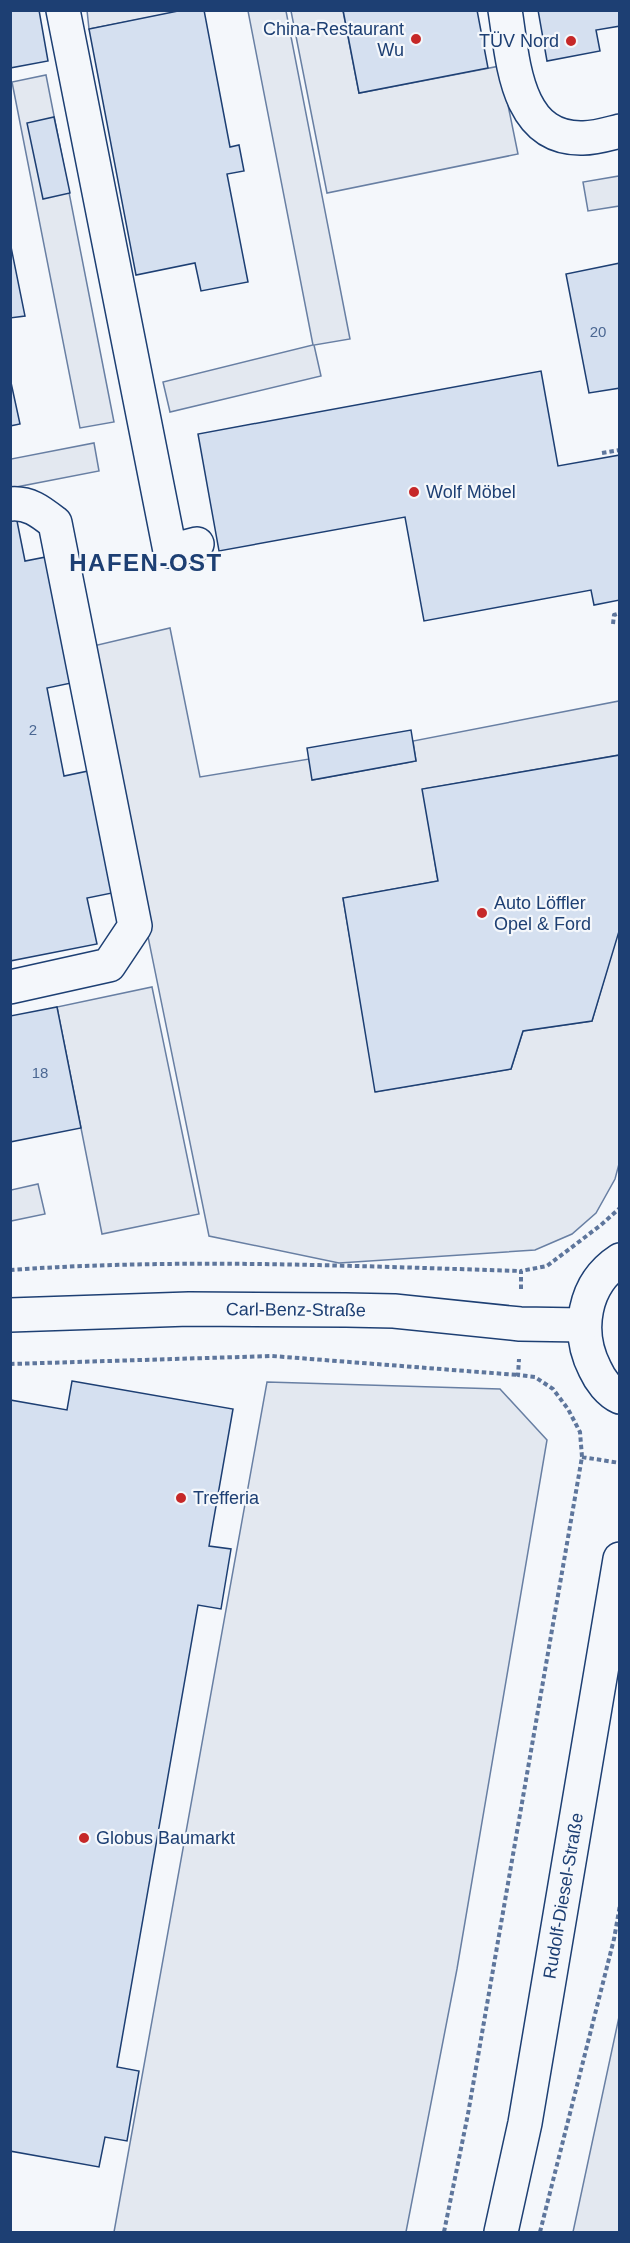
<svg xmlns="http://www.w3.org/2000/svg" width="630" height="2243" viewBox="0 0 630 2243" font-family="Arial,sans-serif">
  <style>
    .parking { fill: #e3e8f0; stroke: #687fa3; stroke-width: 1.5 }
    .building { fill: #d5e0f0; stroke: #1d3f73; stroke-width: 1.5 }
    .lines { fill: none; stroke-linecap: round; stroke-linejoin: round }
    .minor-casing { stroke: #1d3f73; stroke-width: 36 }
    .path { stroke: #5e769c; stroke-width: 4; stroke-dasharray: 4.5 3; stroke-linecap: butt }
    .minor { stroke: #f4f7fb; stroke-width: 33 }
    .poi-dot { fill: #c62828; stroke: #f4f7fb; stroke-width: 2 }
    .labels { text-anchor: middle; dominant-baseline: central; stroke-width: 4.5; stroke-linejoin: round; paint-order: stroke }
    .number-label { font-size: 15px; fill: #4b6792 }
    .poi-label { font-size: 18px; fill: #1d3f73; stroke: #f4f7fb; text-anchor: start }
    .street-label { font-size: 18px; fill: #1d3f73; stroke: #f4f7fb }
    .district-label { font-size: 24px; font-weight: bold; letter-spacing: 1.5px; fill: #1d3f73; stroke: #f4f7fb }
  </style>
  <rect width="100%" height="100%" fill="#f4f7fb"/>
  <path class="parking" d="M87 10 183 11 89 29Z
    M248 11H286L350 339 314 345 321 376 170 412 163 382 313 345Z
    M291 11H343L359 93 500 66 518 154 327 193Z
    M46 75 114 422 80 428 12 82Z
    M619 176V206L588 211 583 182Z
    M94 443 99 471 11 488V459Z
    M170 628 200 777 309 759 313 780 416 761 413 741 619 701V755L423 789 438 881 343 898 376 1092 511 1069 523 1031 592 1021 619 928V1164L615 1179 596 1213 572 1234 535 1250 339 1263 209 1236 89 647Z
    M152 987 199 1214 102 1234 57 1007Z
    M38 1184 45 1214 11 1221V1190Z
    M267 1382 500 1389 547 1440 457 1969 406 2232H114Z
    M619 2017V2232H573Z"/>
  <path class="building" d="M10 10H39L48 61 10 68Z
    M183 10H204L230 147 239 145 244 171 227 174 248 282 201 291 195 263 136 275 89 29Z
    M343 10H477L488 68 359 93Z
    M538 10H620V26L596 30 600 51 547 61Z
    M54 117 70 193 43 199 27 123Z
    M10 242 25 316 10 318Z
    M620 263V388L589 393 566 274Z
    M541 371 558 466 620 455V600L594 605 591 590 424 621 405 517 219 551 198 434Z
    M10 378 20 424 10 426Z
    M16 516 25 561 51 556 76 682 47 688 64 776 93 770 117 892 87 898 97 944 10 961V517Z
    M411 730 416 761 312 780 307 748Z
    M620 755V928L592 1021 523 1031 511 1069 375 1092 343 898 438 881 422 789Z
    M57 1007 81 1128 10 1142V1016Z
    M72 1381 233 1409 209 1546 231 1549 221 1609 198 1605 117 2067 139 2071 127 2141 105 2137 99 2167 10 2151V1400L67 1410Z"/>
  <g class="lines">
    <g class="minor-casing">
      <g id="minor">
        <path d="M63 10 170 551 197 544"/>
        <path d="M505 10C513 59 515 140 583 138 595 138 608 134 620 131"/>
        <path d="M10 504C29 502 41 512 55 523L135 926 109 965 10 987"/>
        <path d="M620 1260C583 1284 576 1332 595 1369 600 1380 609 1392 620 1397"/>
        <path id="s1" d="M10 1315 189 1309 346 1310 394 1311 520 1324 583 1325"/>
        <path id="s2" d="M501 2232 525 2123 620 1559"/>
      </g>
    </g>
    <path class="path" d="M602 453 620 450
      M613 624 614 615 620 613
      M10 1270C180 1258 351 1266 521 1271
      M521 1289V1271L547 1266 601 1225 620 1208
      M10 1364 272 1356 518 1375
      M582 1457 620 1463
      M444 2232 468 2114 582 1457 580 1432 568 1409 553 1389 535 1377 518 1375 519 1359
      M540 2232 614 1939 620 1905"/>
    <use href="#minor" class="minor"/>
  </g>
  <g class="poi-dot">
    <circle cx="416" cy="39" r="6"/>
    <circle cx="571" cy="41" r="6"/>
    <circle cx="414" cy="492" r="6"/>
    <circle cx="482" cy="913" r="6"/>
    <circle cx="181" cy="1498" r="6"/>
    <circle cx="84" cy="1838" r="6"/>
  </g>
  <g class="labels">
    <g class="number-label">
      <text x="598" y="331">20</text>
      <text x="33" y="729">2</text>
      <text x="40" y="1072">18</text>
    </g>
    <g class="poi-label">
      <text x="404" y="29" text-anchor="end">China-Restaurant<tspan x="404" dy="21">Wu</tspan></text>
      <text x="559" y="41" text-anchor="end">TÜV Nord</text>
      <text x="426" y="492">Wolf Möbel</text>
      <text x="494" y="903">Auto Löffler<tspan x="494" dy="21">Opel &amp; Ford</tspan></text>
      <text x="193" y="1498">Trefferia</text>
      <text x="96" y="1838">Globus Baumarkt</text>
    </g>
    <g class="street-label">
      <text stroke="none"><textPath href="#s1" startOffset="286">Carl-Benz-Straße</textPath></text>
      <text stroke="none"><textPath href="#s2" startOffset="342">Rudolf-Diesel-Straße</textPath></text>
    </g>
    <g class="district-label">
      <text x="146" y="562">HAFEN-OST</text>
    </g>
  </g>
  <rect width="630" height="2243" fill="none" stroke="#1d3f73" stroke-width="24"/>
</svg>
